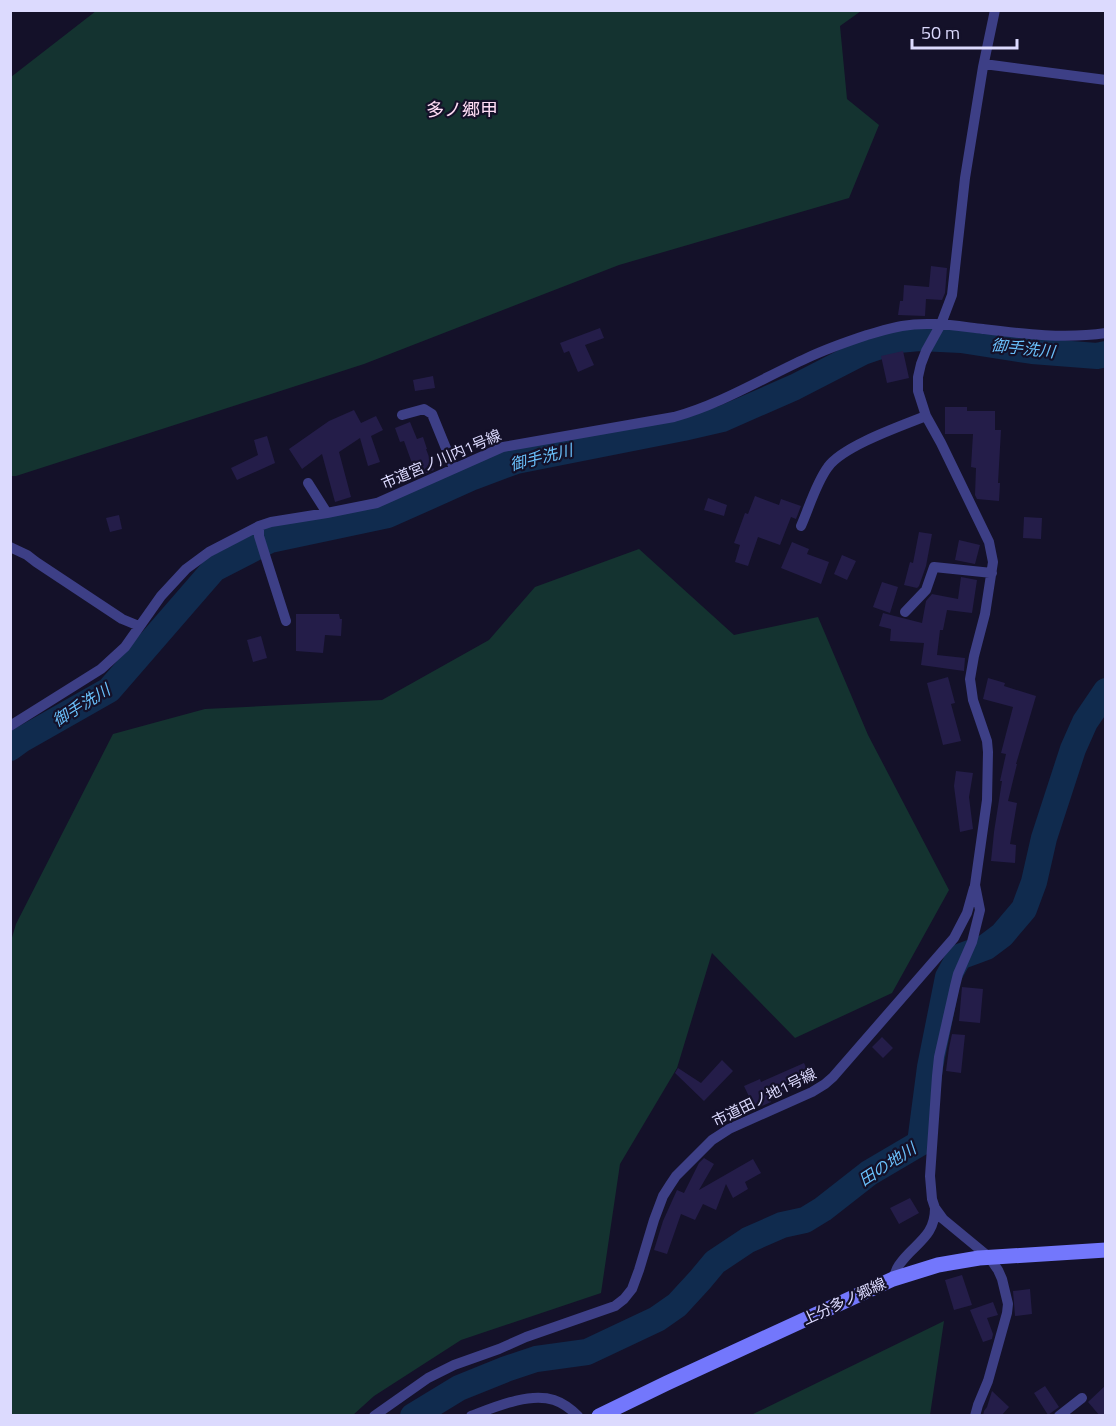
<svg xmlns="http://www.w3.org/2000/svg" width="1116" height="1426" viewBox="0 0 1116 1426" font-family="'Titillium Web','Noto Sans JP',sans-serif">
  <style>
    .green { fill: #143330 }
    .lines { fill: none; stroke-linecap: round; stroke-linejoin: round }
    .river { stroke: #102b4e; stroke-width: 26 }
    .building { fill: #241d49 }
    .street { stroke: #3d3f86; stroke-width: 10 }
    .secondary { stroke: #7377fc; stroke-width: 15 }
    .labels { text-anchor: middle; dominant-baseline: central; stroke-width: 4.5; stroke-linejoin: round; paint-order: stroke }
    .street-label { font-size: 15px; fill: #dcdafe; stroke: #141129 }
    .water-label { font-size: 16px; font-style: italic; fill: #6ac0fb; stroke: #141129 }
    .quarter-label { font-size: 18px; fill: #fedcf4; stroke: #141129 }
  </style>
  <rect width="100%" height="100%" fill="#141129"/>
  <path class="green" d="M96 11H861L840 26 847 99 879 125 849 198 619 265 364 364 16 476H11V77Z
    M639 549 734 635 818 617 868 735 949 890 892 993 795 1038 712 953 677 1068 620 1164 601 1293 461 1340 374 1396 353 1415H11V941L16 924 113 734 205 709 382 700 489 640 535 587Z
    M944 1321 930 1415H751Z"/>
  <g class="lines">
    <path class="river" d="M10 748 21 740 109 690 214 569 270 540 388 515 473 477 516 461 683 428 722 419 795 387 863 352 898 340 920 338 961 340 1032 351 1097 356 1106 354
      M413 1416 459 1388 506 1369 536 1359 587 1352 657 1319 677 1305 700 1280 715 1262 748 1240 782 1225 805 1220 823 1209 869 1173 920 1143 930 1067 948 977 959 957 986 947 1002 935 1024 909 1034 882 1044 838 1073 749 1085 722 1106 691"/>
  </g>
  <path class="building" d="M931 266 947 268 945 293 942 300 926 299 925 316 898 315 900 301H903L904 285 929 287Z
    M600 328 604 338 585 345 594 365 578 372 569 351 564 353 560 343Z
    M903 351 909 378 887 383 881 356Z
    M433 376 435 388 415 391 413 380Z
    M945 407H967V411H995V430H1001L998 483H1000L999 501 977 499 975 495 976 468 971 467 973 434H945Z
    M354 410 361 423 376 416 383 430 371 436 380 462 368 466 360 438 339 452 351 497 335 502 322 454 302 469 289 449 329 421Z
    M410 422 417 439 423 437 427 449H426L434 470 417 477 404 441 400 442 395 428Z
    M267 436 275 463 237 480 231 468 258 455 254 440Z
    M755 496 779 505 781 499 801 506 796 519 791 517 780 545 758 537 748 566 735 562 740 545 734 543 745 513 748 514Z
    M708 498 727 505 724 516 704 510Z
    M119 515 122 529 110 532 106 518Z
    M1024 517 1042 518 1041 539 1023 538Z
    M919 532 932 534 926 566 919 586 917 588 904 585 910 562 913 563Z
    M959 540 980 545 975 564 955 560Z
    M792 542 809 549 807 554 829 562 821 584 781 568Z
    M842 555 856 561 847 580 834 574Z
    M961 577 977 580 972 613 947 610 943 630H940L937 655 965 658 964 671 921 665 924 643 890 641 891 629 879 626 883 613 922 623 926 601 932 594 958 599Z
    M882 582 898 587 890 613 873 607Z
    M296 614H339L340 619H342L341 636 325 635 323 653 296 651Z
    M261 636 267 658 253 662 247 640Z
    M948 677 955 703 951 704 961 741 943 745 927 683Z
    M988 678 1005 683 1004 686 1036 696 1016 764H1017L1008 801 1017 803 1010 844 1016 845 1015 863 991 861 994 832 1002 781H1000L1006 754 1001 753 1013 707 983 699Z
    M956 771 973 773 969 797 973 829 960 832 954 786Z
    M962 987 983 989 980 1023 959 1021Z
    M952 1034 965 1035 961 1073 946 1071 949 1048Z
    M882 1037 893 1048 883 1058 872 1047Z
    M722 1060 733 1071 704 1101 675 1073 678 1068 701 1083Z
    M804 1063 810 1076 782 1088 784 1091 769 1097 771 1102 755 1109 744 1086 760 1079 761 1082Z
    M704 1158 714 1164 699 1190 753 1159 761 1173 745 1182 748 1189 733 1198 726 1184 716 1210 703 1204 695 1220 681 1214 667 1254 654 1250 663 1221 677 1190 684 1193 699 1163Z
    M910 1198 919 1213 899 1224 890 1208Z
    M962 1275 972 1305 954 1310 945 1280Z
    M1030 1289 1032 1314 1015 1316 1013 1291Z
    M993 1302 998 1315 987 1318 993 1334 992 1339 983 1342 970 1310Z
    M1106 1385V1416H1100L1088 1402Z
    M1045 1386 1059 1407 1048 1415 1034 1393Z
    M992 1391 1009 1407 1001 1416H983L984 1411 987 1407Z"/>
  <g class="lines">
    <path class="street" d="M984 64 1106 80
      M402 415 424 409 432 414 454 468
      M308 483 327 513
      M259 526V536L264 552 286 621
      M801 526C809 508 816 483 828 467 843 446 901 426 926 416
      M10 547 27 555 36 562 122 619 139 626
      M905 612 926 590 934 567 992 573
      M10 726 101 669 125 647 161 596 186 569 209 552 259 526 271 522 327 513 377 503 503 447 674 417C721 404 763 378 807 358 826 349 846 342 867 335 878 332 890 328 902 326 929 321 956 326 983 329 1024 334 1064 339 1106 333
      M893 1279C895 1274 896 1269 899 1265 914 1243 935 1238 935 1208
      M374 1416 428 1378 454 1365 499 1349 526 1337 615 1306 624 1299 632 1289 639 1270 654 1220 663 1196 670 1185 676 1176 712 1140 729 1129 812 1092 825 1084 833 1077 954 938 967 913 974 888
      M471 1416C495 1407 529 1392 554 1400 563 1403 571 1409 578 1416
      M975 1416 978 1405 988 1381 1007 1313 1008 1304 1002 1279 998 1270 989 1257 943 1219 935 1208 932 1199 930 1176 937 1076 939 1057 955 986 958 974 972 942 980 910 975 885 987 800 988 752 987 741 973 700 970 679 974 656 985 614 993 562 989 542 941 443 926 416 918 391V377L921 364 926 351 941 324 952 295 965 178 983 67 995 10
      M1059 1416 1082 1398"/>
    <path class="secondary" d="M599 1416 667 1383 893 1279 938 1265 979 1258 1106 1250"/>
  </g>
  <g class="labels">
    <g class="street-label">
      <text transform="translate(441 459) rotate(-23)">市道宮ノ川内1号線</text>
      <text transform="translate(764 1097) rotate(-26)">市道田ノ地1号線</text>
      <text transform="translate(844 1301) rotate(-25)">上分多ノ郷線</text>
    </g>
    <g class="water-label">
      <text transform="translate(1023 348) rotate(6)">御手洗川</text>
      <text transform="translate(541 457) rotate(-14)">御手洗川</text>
      <text transform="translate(81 705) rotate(-32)">御手洗川</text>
      <text transform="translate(887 1164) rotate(-33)">田の地川</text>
    </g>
    <g class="quarter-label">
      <text x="462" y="109">多ノ郷甲</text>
    </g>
  </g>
  <rect width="1116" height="1426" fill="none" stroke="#dcdafe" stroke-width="24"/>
  <path d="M912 39v9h105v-9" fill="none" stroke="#dcdafe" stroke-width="3"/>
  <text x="921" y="39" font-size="18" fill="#dcdafe" stroke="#141129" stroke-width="4.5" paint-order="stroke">50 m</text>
</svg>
